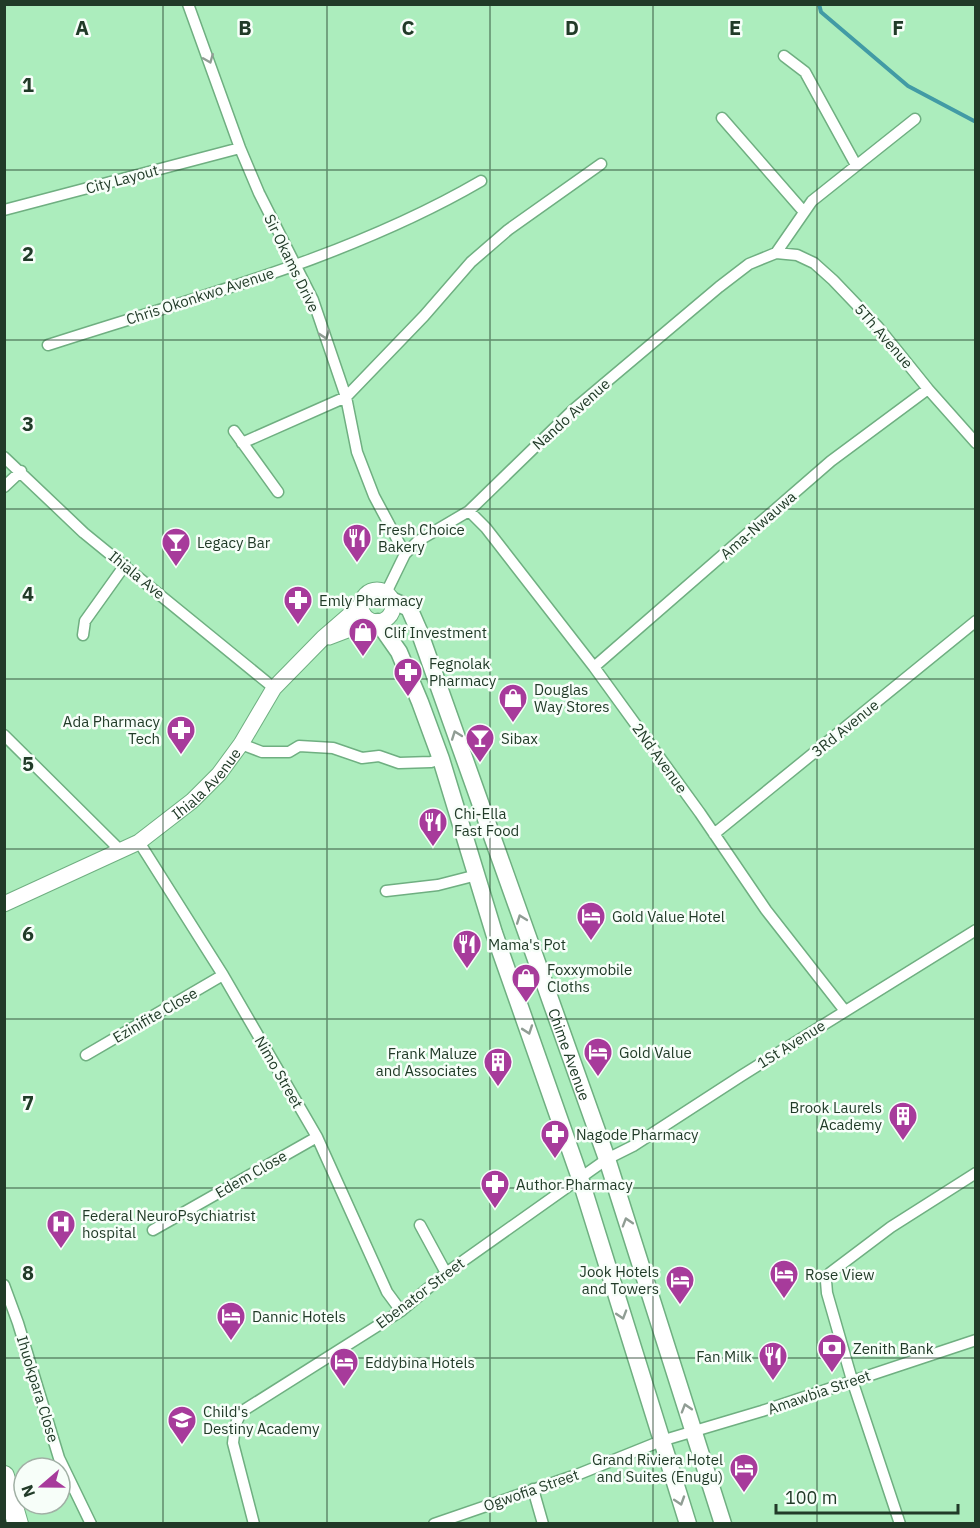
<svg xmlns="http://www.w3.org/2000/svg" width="980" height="1528" viewBox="0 0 980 1528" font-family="'IBM Plex Sans',sans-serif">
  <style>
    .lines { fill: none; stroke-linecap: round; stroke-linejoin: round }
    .stream { stroke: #429ba5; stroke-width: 4 }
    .street-casing { stroke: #6faf81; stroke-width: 13 }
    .secondary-casing { stroke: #6faf81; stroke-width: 17 }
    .primary-casing { stroke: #6faf81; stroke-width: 19 }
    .highway-casing { stroke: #6faf81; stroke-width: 22 }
    .street { stroke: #fff; stroke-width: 10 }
    .secondary { stroke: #fff; stroke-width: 15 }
    .primary { stroke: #fff; stroke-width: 16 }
    .highway { stroke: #fff; stroke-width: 20 }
    .oneway { stroke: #909d94 }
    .grid { fill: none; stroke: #213b28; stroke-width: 1.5; stroke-opacity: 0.55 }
    .labels { text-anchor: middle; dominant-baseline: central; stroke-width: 5; stroke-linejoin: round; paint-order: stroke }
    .street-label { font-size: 15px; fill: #213b28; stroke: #f7fef9 }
    .poi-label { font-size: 15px; fill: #213b28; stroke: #f7fef9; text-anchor: start }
    .grid-label { font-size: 20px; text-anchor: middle; font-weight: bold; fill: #213b28; stroke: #f7fef9; stroke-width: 5; stroke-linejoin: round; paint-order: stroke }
  </style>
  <rect width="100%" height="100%" fill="#acedbd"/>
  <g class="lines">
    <path class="stream" d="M819 4 821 12 908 86 976 122"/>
    <g class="street-casing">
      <path id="street" d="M188 4 240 148 259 193 313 300 346 397 357 452 374 496 405 554
        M784 56 805 72 856 165
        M722 118 804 212
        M4 210 240 148
        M776 253 812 201 915 119
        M48 345C193 298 349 258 481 181
        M234 431 278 492
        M242 443 346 397 424 316 471 262 508 230 601 164
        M4 457 84 533 274 688
        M4 487 21 471
        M469 511 486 528 594 667 700 813 766 910 845 1011
        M386 593 405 554 418 541 469 511 573 410 719 287 749 264 776 253 797 255 814 263 833 280 878 327 928 389 976 443
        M83 635 85 621 125 565
        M594 667 831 461 928 389
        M4 735 121 851
        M241 744 262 752H289L299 746 333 748 362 758 379 756 399 763 431 762 441 759
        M714 834 976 621
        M139 842 223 975 317 1137 387 1292 401 1311
        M386 891 438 885 477 875
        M86 1055 223 975
        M420 1225 446 1273
        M153 1230 317 1137
        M4 1285 18 1323 59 1458 91 1524
        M533 1489 543 1524
        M254 1524 233 1443 235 1426 241 1412 401 1311 446 1273 607 1159 633 1146 741 1076 976 930
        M434 1524 579 1474 661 1441 762 1411 976 1340
        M900 1524 852 1380 827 1293 826 1281 830 1273 891 1227 976 1173"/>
    </g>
    <g class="secondary-casing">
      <g id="secondary">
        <circle cx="377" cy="606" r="16"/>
        <path d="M329 637 371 621"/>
        <path id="s1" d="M4 904 139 842 192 801 219 774 241 744 274 688 323 638 361 605"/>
      </g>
    </g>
    <g class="primary-casing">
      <g id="primary">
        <path id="s2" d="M391 600 409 608 419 631 607 1159 723 1524"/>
        <path d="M378 622 399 652 420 702 441 759 494 933 580 1178 688 1524"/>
      </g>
    </g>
    <g class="highway-casing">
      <path id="highway" d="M4 1476 18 1524"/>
    </g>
    <use href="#street" class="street"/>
    <use href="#secondary" class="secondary"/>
    <use href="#primary" class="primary"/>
    <use href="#highway" class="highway"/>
  </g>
  <defs><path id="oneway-chevron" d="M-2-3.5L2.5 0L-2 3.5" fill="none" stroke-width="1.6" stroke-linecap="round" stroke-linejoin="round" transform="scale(1.5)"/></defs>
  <g class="oneway">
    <use href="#oneway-chevron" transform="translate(209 59) rotate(68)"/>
    <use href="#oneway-chevron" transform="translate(325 335) rotate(71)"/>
    <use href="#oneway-chevron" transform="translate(456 735) rotate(-110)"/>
    <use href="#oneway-chevron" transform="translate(521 919) rotate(-110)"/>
    <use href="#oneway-chevron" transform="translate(528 1030) rotate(71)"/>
    <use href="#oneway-chevron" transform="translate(627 1222) rotate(-107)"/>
    <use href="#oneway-chevron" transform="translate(622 1315) rotate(73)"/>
    <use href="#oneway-chevron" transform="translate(686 1408) rotate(-107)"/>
    <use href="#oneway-chevron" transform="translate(680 1501) rotate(72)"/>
  </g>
  <path class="grid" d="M163 4V1524M327 4V1524M490 4V1524M653 4V1524M817 4V1524M4 170H976M4 340H976M4 509H976M4 679H976M4 849H976M4 1019H976M4 1188H976M4 1358H976"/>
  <defs>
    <g id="restaurant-pin" transform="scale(1.5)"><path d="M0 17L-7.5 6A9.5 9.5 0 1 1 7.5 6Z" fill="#a73b9b" stroke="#f7fef9"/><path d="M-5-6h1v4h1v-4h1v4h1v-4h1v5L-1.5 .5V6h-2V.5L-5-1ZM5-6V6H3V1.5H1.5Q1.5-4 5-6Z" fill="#fff"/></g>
    <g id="bar-pin" transform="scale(1.5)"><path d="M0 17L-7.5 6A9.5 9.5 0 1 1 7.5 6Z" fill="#a73b9b" stroke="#f7fef9"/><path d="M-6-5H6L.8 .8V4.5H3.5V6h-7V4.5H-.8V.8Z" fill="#fff"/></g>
    <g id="pharmacy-pin" transform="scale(1.5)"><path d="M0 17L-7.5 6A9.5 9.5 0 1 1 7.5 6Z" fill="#a73b9b" stroke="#f7fef9"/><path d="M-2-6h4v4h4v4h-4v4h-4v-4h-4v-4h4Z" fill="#fff"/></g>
    <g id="shop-pin" transform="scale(1.5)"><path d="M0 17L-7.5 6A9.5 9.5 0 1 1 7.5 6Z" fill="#a73b9b" stroke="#f7fef9"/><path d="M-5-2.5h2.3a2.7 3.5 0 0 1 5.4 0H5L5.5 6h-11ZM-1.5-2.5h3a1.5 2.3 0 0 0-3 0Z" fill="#fff"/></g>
    <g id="hotel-pin" transform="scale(1.5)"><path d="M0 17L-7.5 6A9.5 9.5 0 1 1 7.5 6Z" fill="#a73b9b" stroke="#f7fef9"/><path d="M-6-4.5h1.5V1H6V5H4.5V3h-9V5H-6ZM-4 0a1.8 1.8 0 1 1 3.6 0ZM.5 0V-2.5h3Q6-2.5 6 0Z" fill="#fff"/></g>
    <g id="building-pin" transform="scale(1.5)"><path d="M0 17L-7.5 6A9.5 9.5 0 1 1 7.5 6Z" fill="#a73b9b" stroke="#f7fef9"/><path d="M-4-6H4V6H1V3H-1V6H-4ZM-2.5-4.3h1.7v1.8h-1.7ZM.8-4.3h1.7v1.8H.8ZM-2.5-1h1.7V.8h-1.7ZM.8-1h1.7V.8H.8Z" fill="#fff"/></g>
    <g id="hospital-pin" transform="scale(1.5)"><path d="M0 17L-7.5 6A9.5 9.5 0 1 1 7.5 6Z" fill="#a73b9b" stroke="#f7fef9"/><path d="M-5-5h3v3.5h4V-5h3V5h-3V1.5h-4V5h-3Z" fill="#fff"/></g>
    <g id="bank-pin" transform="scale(1.5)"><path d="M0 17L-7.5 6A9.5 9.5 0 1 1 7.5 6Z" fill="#a73b9b" stroke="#f7fef9"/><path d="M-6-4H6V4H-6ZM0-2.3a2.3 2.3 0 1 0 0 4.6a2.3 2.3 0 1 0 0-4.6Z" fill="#fff"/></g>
    <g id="school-pin" transform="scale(1.5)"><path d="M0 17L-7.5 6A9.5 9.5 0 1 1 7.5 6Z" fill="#a73b9b" stroke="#f7fef9"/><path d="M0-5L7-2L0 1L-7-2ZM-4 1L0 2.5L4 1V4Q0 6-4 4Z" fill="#fff"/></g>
  </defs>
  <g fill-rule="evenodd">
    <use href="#restaurant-pin" x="357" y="538"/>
    <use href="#bar-pin" x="176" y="542"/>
    <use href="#pharmacy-pin" x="298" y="600"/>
    <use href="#shop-pin" x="363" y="632"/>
    <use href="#pharmacy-pin" x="408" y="672"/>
    <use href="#shop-pin" x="513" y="698"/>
    <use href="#pharmacy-pin" x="181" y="730"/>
    <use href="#bar-pin" x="480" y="738"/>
    <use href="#restaurant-pin" x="433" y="822"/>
    <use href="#hotel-pin" x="591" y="916"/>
    <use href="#restaurant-pin" x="467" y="944"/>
    <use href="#shop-pin" x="526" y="978"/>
    <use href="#hotel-pin" x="598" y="1052"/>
    <use href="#building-pin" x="498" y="1062"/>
    <use href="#building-pin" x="903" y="1116"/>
    <use href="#pharmacy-pin" x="555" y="1134"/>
    <use href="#pharmacy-pin" x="495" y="1184"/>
    <use href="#hospital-pin" x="61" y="1224"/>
    <use href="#hotel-pin" x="784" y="1274"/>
    <use href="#hotel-pin" x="680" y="1280"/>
    <use href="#hotel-pin" x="231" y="1316"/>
    <use href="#bank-pin" x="832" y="1348"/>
    <use href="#restaurant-pin" x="773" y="1356"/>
    <use href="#hotel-pin" x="344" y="1362"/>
    <use href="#school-pin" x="182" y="1420"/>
    <use href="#hotel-pin" x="744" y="1468"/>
  </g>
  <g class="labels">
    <g class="street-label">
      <text transform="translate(122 179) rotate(-15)">City Layout</text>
      <text transform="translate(292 263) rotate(64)">Sir Okams Drive</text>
      <text transform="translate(200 296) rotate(-18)">Chris Okonkwo Avenue</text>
      <text transform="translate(884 336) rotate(49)">5Th Avenue</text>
      <text transform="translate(571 414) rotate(-42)">Nando Avenue</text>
      <text transform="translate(758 525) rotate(-41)">Ama-Nwauwa</text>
      <text transform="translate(137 575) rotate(39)">Ihiala Ave</text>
      <text transform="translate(845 728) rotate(-39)">3Rd Avenue</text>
      <text transform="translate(660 758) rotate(54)">2Nd Avenue</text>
      <text stroke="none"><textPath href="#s1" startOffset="238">Ihiala Avenue</textPath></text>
      <text transform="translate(155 1015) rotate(-30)">Ezinifite Close</text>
      <text transform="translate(791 1044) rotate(-32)">1St Avenue</text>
      <text stroke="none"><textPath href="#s2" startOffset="494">Chime Avenue</textPath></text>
      <text transform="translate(279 1072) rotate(60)">Nimo Street</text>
      <text transform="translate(251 1174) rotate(-30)">Edem Close</text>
      <text transform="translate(420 1293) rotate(-37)">Ebenator Street</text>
      <text transform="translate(38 1389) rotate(73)">Ihuokpara Close</text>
      <text transform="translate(819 1392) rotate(-19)">Amawbia Street</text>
      <text transform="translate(531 1490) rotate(-19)">Ogwofia Street</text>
    </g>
    <g class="poi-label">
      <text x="378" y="529">Fresh Choice<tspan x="378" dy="17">Bakery</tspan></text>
      <text x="197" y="542">Legacy Bar</text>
      <text x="319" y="600">Emly Pharmacy</text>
      <text x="384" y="632">Clif Investment</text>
      <text x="429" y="663">Fegnolak<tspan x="429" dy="17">Pharmacy</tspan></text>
      <text x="534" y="689">Douglas<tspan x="534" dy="17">Way Stores</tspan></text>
      <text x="160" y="721" text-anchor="end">Ada Pharmacy<tspan x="160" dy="17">Tech</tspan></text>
      <text x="501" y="738">Sibax</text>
      <text x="454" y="813">Chi-Ella<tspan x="454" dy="17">Fast Food</tspan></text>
      <text x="612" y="916">Gold Value Hotel</text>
      <text x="488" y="944">Mama's Pot</text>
      <text x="547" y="969">Foxxymobile<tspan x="547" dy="17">Cloths</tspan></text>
      <text x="619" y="1052">Gold Value</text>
      <text x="477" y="1053" text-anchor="end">Frank Maluze<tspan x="477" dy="17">and Associates</tspan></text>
      <text x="882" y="1107" text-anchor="end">Brook Laurels<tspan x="882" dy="17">Academy</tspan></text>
      <text x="576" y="1134">Nagode Pharmacy</text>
      <text x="516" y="1184">Author Pharmacy</text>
      <text x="82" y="1215">Federal NeuroPsychiatrist<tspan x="82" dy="17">hospital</tspan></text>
      <text x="659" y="1271" text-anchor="end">Jook Hotels<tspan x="659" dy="17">and Towers</tspan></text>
      <text x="805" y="1274">Rose View</text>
      <text x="252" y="1316">Dannic Hotels</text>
      <text x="853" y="1348">Zenith Bank</text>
      <text x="752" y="1356" text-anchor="end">Fan Milk</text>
      <text x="365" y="1362">Eddybina Hotels</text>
      <text x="203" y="1411">Child's<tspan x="203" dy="17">Destiny Academy</tspan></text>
      <text x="723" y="1459" text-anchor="end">Grand Riviera Hotel<tspan x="723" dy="17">and Suites (Enugu)</tspan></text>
    </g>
  </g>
  <g class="grid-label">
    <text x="82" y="35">A</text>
    <text x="245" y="35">B</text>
    <text x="408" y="35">C</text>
    <text x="572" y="35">D</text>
    <text x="735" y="35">E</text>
    <text x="898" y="35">F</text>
    <text x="28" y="92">1</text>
    <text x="28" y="261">2</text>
    <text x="28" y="431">3</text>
    <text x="28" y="601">4</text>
    <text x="28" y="771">5</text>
    <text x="28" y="941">6</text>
    <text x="28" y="1110">7</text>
    <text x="28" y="1280">8</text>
  </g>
  <rect width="980" height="1528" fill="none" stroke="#213b28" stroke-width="12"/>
  <g transform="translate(42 1486) rotate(250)"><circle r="28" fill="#f7fef9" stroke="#a1b0a5" stroke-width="1.5"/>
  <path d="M0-4.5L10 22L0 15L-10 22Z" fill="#a73b9b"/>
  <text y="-9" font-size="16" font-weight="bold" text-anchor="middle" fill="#213b28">N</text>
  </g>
  <path d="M776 1504v9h182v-9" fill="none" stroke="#213b28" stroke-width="3"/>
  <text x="785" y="1504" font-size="18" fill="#213b28" stroke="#f7fef9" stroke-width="4.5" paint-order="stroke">100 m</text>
</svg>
